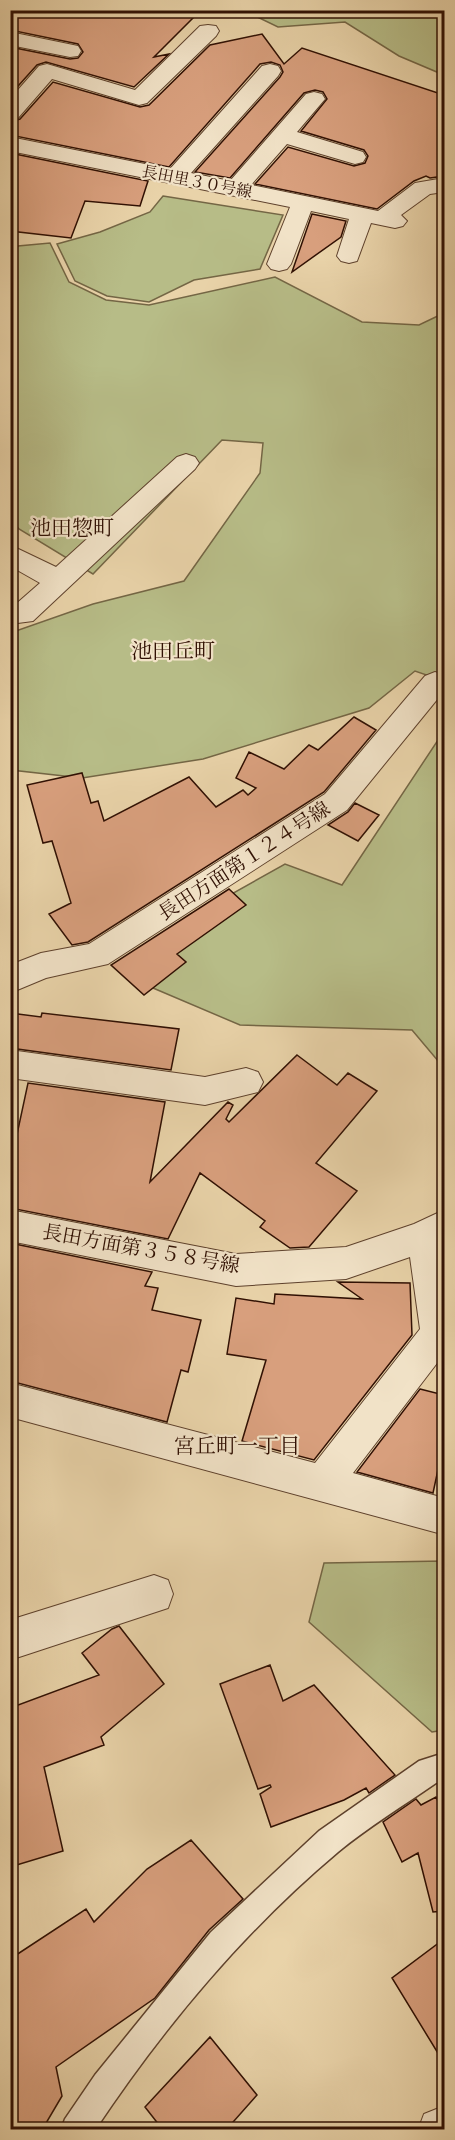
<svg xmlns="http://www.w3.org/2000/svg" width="455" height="2140" viewBox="0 0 455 2140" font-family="'IM FELL Double Pica','Noto Serif JP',serif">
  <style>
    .green { fill: #b7bc87; stroke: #746645; stroke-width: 1.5 }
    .building { fill: #d89f7d; stroke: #301003; stroke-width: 1.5 }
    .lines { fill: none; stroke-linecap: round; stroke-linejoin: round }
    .lane-casing { stroke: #5e412c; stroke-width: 3 }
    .street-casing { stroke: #5e412c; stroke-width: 2 }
    .lane { fill: #f1e2c7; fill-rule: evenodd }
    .street { fill: #f1e2c7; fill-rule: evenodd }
    .labels { text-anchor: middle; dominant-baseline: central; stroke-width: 4.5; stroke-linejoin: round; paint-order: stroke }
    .far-street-label { font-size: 16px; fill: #301003; stroke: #f1e2c7 }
    .street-label { font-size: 20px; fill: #301003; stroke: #f1e2c7 }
    .neighbourhood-label { font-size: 21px; fill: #301003; stroke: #f1e2c7 }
  </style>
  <rect width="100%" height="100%" fill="#e9d3a9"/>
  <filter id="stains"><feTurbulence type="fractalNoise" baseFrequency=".00333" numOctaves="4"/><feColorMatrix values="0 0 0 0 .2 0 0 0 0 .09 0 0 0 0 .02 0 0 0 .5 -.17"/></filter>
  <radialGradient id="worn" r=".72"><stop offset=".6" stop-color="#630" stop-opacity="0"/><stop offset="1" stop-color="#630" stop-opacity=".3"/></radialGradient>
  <path class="green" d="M245 11H444V75L399 56 345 22 278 27Z
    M163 196 283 215 260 269 194 280 149 302 107 296 75 281 57 244 100 232 150 212Z
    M50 243 69 282 106 300 149 305 275 277 362 322 419 325 444 313V681L415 671 369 708 203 759 82 778 11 770 10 633 93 604 184 581 260 473 263 443 222 440 93 574 19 529 10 519V265L18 246Z
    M444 731V1068L412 1030 240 1025 153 988 171 928 285 864 342 885Z
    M444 1561V1730L432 1732 309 1622 324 1563Z"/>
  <path class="building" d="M10 10H201L154 57 169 54 134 87 46 62 37 65 10 95V47L70 59 78 58 83 52 78 44 10 30Z
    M262 34 284 64 302 48 444 95V176L430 178 426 176 414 181 377 209 255 184 288 147 354 166 365 163 368 156 364 150 301 131 327 99 323 92 315 90 304 93 230 178 195 172 280 77 283 72 280 65 271 62 260 64 169 167 10 135V122L20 119 53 82 140 107 149 105 210 45Z
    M10 153 148 181 140 206 85 201 71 238 10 231Z
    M312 214 346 221 341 237 292 272Z
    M354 717 376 730 324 792 88 942 72 945 49 914 71 903 52 841 43 843 27 785 82 773 91 803 98 801 104 821 189 777 216 807 243 790 248 795 256 788 236 778 249 752 284 769 309 745 318 750Z
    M355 803 379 815 358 841 328 825 348 812Z
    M229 889 246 905 177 954 186 962 144 995 111 965Z
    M10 1013 41 1017 42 1013 179 1029 171 1070 10 1048Z
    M297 1055 337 1085 348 1073 377 1091 316 1163 357 1191 309 1247 290 1248 260 1227 265 1221 200 1173 168 1239 10 1208V1167L28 1083 165 1102 150 1182 228 1102 233 1105 226 1119 229 1122Z
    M10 1243 152 1272 145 1286 158 1288 152 1310 201 1320 188 1372 181 1370 167 1422 10 1381Z
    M338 1282 410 1283 412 1335 314 1460 242 1441 266 1360 227 1354 236 1298 274 1304 275 1294 362 1299Z
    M420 1389 444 1395V1466L439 1465 433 1493 357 1472Z
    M119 1626 164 1684 101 1737 104 1745 44 1767 63 1851 10 1867V1708L99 1675 82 1653 112 1629Z
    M270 1665 283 1701 314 1685 395 1775 369 1793 366 1788 344 1800 271 1827 260 1794 271 1787 270 1785 258 1789 220 1684Z
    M436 1797 444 1814V1911L433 1912 418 1853 402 1862 383 1822 416 1799 421 1805Z
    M191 1840 243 1899 209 1930 155 1998 56 2067 62 2096 42 2130H10V1959L86 1909 94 1922 147 1869Z
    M444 1939V2063L392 1978Z
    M210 2037 257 2095 226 2130H163L145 2107Z"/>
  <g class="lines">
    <g class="lane-casing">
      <path id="lane" d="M444 1753V1781L436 1783C403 1806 368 1827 338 1852 245 1930 163 2028 95 2130H61L65 2119 95 2075 211 1932 319 1831 419 1761Z"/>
    </g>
    <g class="street-casing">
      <path id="street" d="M208 25 216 26 219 31 216 36 147 103 139 105 52 79 18 118 10 120V99L39 66 47 64 135 90 200 26Z
        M10 32 78 46 81 51 78 56 70 57 10 45Z
        M270 64 278 66 281 71 278 76 191 173 230 181 306 94 314 92 322 94 325 99 297 132 363 152 366 157 363 162 355 164 287 144 251 185 378 211 415 183 444 178V192L430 194 401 215 407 221 403 226 395 228 371 223 357 261 349 263 341 261 337 256 349 219 311 211 291 264 287 269 279 271 271 269 267 264 290 207 10 151V137L170 169 262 66Z
        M186 454 195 457 199 463 195 469 33 621 10 624V604H16L40 583 10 566V545L56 567 177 457Z
        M435 672 444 675V691L347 810 108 964 46 978 10 993V965L41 953 89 944 325 794 425 676Z
        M10 1050 205 1077 246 1068 258 1072 263 1082 258 1092 205 1105 10 1078Z
        M10 1210 236 1254 346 1247 414 1224 444 1210V1354L353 1473 444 1498V1530L438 1533 10 1417V1383L315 1463 420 1329 410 1257 346 1279 236 1286 10 1241Z
        M154 1575 168 1580 173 1594 168 1608 10 1660V1620Z
        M444 2106V2130H418L424 2114Z"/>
    </g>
    <use href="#lane" class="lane"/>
    <use href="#street" class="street"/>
  </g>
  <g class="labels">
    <g class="far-street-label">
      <text transform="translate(197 182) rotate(11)">長田里３０号線</text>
    </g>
    <g class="street-label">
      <text transform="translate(244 861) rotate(-33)">長田方面第１２４号線</text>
      <text transform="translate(141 1249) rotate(10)">長田方面第３５８号線</text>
    </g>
    <g class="neighbourhood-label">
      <text x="72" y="528">池田惣町</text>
      <text x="173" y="651">池田丘町</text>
      <text x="237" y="1446">宮丘町一丁目</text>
    </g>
  </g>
  <rect width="455" height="2140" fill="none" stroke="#e9d3a9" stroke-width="36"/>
  <rect x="12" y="12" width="431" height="2116" fill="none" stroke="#301003" stroke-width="3"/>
  <rect x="18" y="18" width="419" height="2104" fill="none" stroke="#301003" stroke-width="1.5"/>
  <rect width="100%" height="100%" filter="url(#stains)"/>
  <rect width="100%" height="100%" fill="url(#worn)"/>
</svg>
